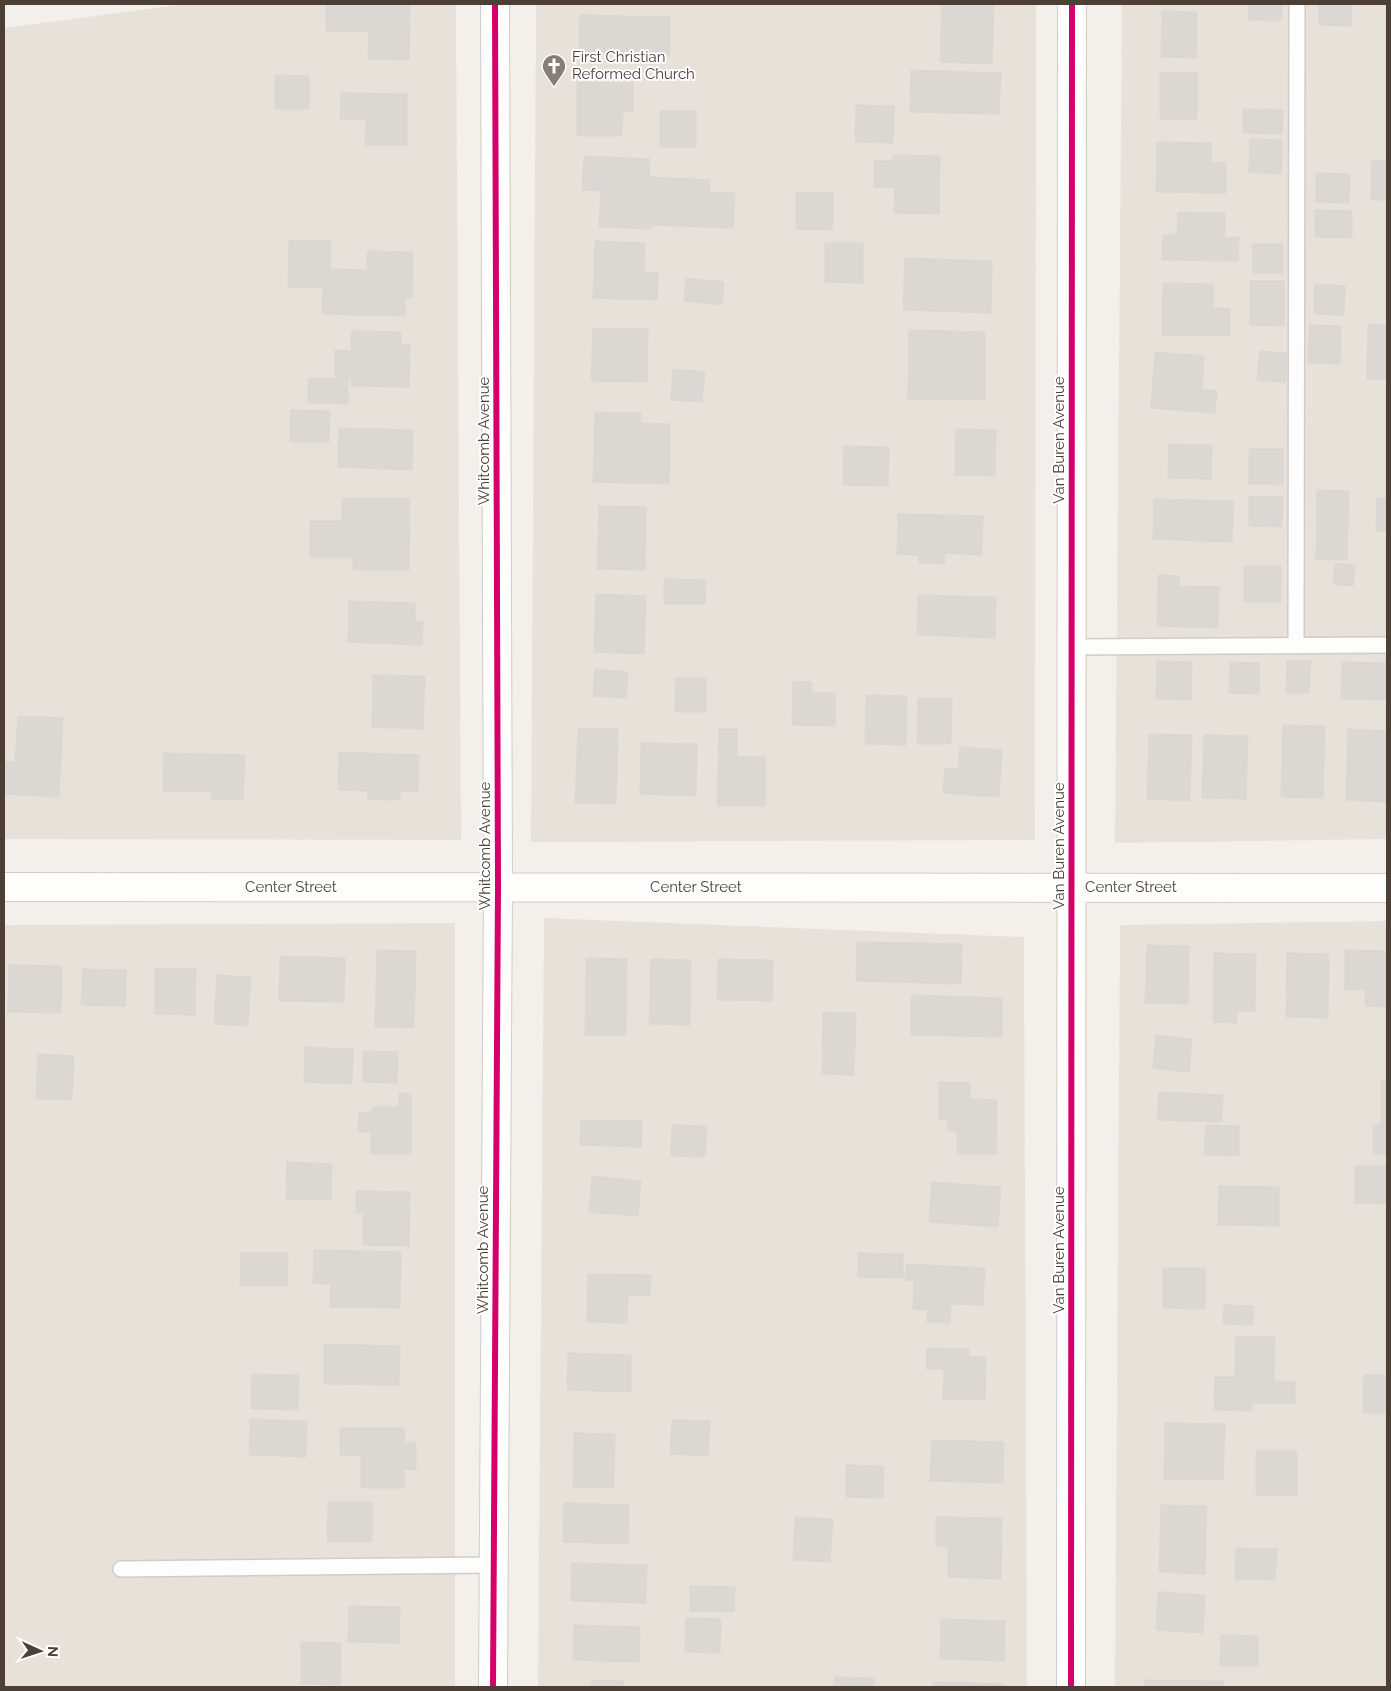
<svg xmlns="http://www.w3.org/2000/svg" width="1391" height="1691" viewBox="0 0 1391 1691" font-family="Raleway,sans-serif">
  <style>
    .residential { fill: #e8e1d9 }
    .building { fill: #dbd7d2; stroke: #dcd6d1 }
    .lines { fill: none; stroke-linecap: round; stroke-linejoin: round }
    .lane-casing { stroke: #d0ccc8; stroke-width: 18 }
    .street-casing { stroke: #d0ccc8; stroke-width: 30 }
    .lane { stroke: #fdfdfc; stroke-width: 15 }
    .street { stroke: #fdfdfc; stroke-width: 28 }
    .cycleway-casing { stroke: #fff; stroke-width: 9 }
    .cycleway { stroke: #d6006c; stroke-width: 6 }
    .labels { text-anchor: middle; dominant-baseline: central; stroke-width: 4; stroke-linejoin: round; paint-order: stroke }
    .poi-label { font-size: 15px; fill: #4b3f36; stroke: #fff; text-anchor: start }
    .street-label { font-size: 15px; fill: #4b3f36; stroke: #fff }
  </style>
  <rect width="100%" height="100%" fill="#f3f0ec"/>
  <path class="residential" d="M186 4H456L461 840 4 839V28Z
    M536 4H1036L1035 840 531 842Z
    M1122 4H1387V839L1115 843Z
    M544 918 1024 937 1027 1687H538Z
    M1387 921V1687H1115L1120 925Z
    M455 923V1687H4V925Z"/>
  <path class="building" d="M326 4H410L409 60 368 59 369 32 326 31Z
    M942 4H994L992 64 940 62Z
    M1249 4H1282L1281 21 1248 20Z
    M1319 4H1352L1351 26 1319 25Z
    M1162 11 1197 12 1196 58 1161 57Z
    M580 15 670 17V55L579 53Z
    M911 70 1001 73 999 114 910 112Z
    M1160 72H1197V119H1160Z
    M275 75 309 76V109H275Z
    M577 82 633 83V112L623 111 622 136H577Z
    M341 93 407 94V145H365L366 119H340Z
    M856 105 894 106 893 143 855 142Z
    M1243 109 1283 110 1282 134 1243 133Z
    M660 111H696V147H660Z
    M1250 139 1282 140 1281 174 1249 172Z
    M1157 142 1211 143V162H1226V193L1156 192Z
    M893 155 940 156 939 214 894 213 895 187H874V161H893Z
    M584 156 650 159 649 177 710 180 709 192 735 193 733 228 652 225V229L599 227 601 191 582 190Z
    M1372 160H1387V200H1371Z
    M1316 173 1350 174 1349 203 1316 202Z
    M796 192 833 193V230L796 229Z
    M1315 210 1352 211V238L1315 237Z
    M1178 212 1225 213V238L1239 237 1238 261 1162 260 1163 235H1177Z
    M289 240 331 241 330 269 367 270V251L413 252 412 298H405V316L322 314 323 287H288Z
    M595 241 645 243 644 272H658L657 300 593 298Z
    M825 243H863V283L825 282Z
    M1252 244H1283V273H1253Z
    M905 258 992 261 991 313 903 310Z
    M686 278 724 282 722 305 684 301Z
    M1250 281H1284V326L1250 325Z
    M1163 283 1213 284V308H1230V336L1162 335Z
    M1315 284 1345 286 1344 315 1314 314Z
    M1368 324 1387 325V379H1367Z
    M1309 325 1341 326 1340 364 1308 363Z
    M593 328 648 329 647 382 591 381Z
    M909 330 985 332V400L908 399Z
    M351 331 401 332V344H410L409 387 351 386V379H335V350L351 351Z
    M1260 351 1287 353 1285 382 1257 380Z
    M1155 352 1204 356 1202 389 1217 391 1215 413 1151 408Z
    M673 369 705 372 702 402 671 400Z
    M308 378 348 379V404L308 403Z
    M291 410 330 411 329 442H290Z
    M595 412 641 413V423L670 424 669 484 593 482Z
    M339 428 413 430 412 470 338 467Z
    M956 429 996 430 995 476 955 475Z
    M1169 444 1212 445 1211 479 1168 478Z
    M844 446 889 447 888 486 843 485Z
    M1249 449H1283V485L1249 484Z
    M1317 490 1349 491 1347 560 1316 559Z
    M1249 496 1283 497 1282 527 1249 526Z
    M342 498H410L409 570H353V557H310V521H342Z
    M1377 498H1387V531H1376Z
    M1154 499 1234 501 1232 542 1153 539Z
    M599 506 646 507 645 570 597 569Z
    M898 514 983 516 982 555 945 553V564L919 563V555L897 554Z
    M1335 563 1355 565 1353 586 1333 584Z
    M1244 566H1281V602H1244Z
    M1158 575 1179 576V586L1219 587 1218 628 1157 626Z
    M664 579 706 580 705 604H664Z
    M596 594 646 596 644 654 594 652Z
    M918 595 996 597 995 638 917 635Z
    M349 601 415 603V621L423 622 422 645 348 642Z
    M1157 661 1192 662 1191 700 1156 699Z
    M1287 661H1311L1309 693H1286Z
    M1230 662 1259 663V694L1229 693Z
    M1342 662 1387 663V700L1341 699Z
    M595 669 628 672 626 698 593 696Z
    M373 675 425 676 423 729 372 727Z
    M676 678H706V712H675Z
    M793 681 812 682V693H835V726L792 725Z
    M866 695 907 696 906 745 865 744Z
    M918 698H952L951 744H917Z
    M18 716 63 718 59 797 4 794V762H15Z
    M1283 725 1325 726 1323 798 1281 797Z
    M578 728 618 729 616 804 575 803Z
    M719 729H737V756L765 757V806H717Z
    M1348 729 1387 731V802L1346 800Z
    M1149 734 1192 735 1190 801 1147 799Z
    M1204 735 1248 736 1246 799 1202 798Z
    M641 743 697 744 696 796 640 794Z
    M960 747 1002 750 999 797 943 793 945 768 958 769Z
    M339 752 419 755 418 792 400 791V800L367 799 368 791 338 790Z
    M164 753 245 755 243 800 211 799 212 792 163 791Z
    M857 942 962 944 961 984 856 981Z
    M1147 945 1189 946 1188 1004 1145 1003Z
    M377 950 416 951 414 1028 375 1027Z
    M1345 950 1387 951V1007L1365 1006V990H1345Z
    M1214 953 1256 954 1255 1011H1237V1023L1213 1022Z
    M1287 953 1329 954 1328 1018 1286 1017Z
    M280 956 345 958 344 1002 279 1001Z
    M586 958 627 959 626 1035H585Z
    M651 959 691 960 690 1025 649 1024Z
    M718 959 773 960 772 1001 717 1000Z
    M9 965 62 966 61 1013 8 1012Z
    M155 968H196L195 1015 155 1014Z
    M83 969 126 970 125 1006 81 1005Z
    M217 975 251 977 248 1026 214 1024Z
    M911 995 1002 998V1037L911 1035Z
    M823 1012 856 1013 854 1075 822 1074Z
    M1156 1035 1192 1039 1189 1072 1153 1068Z
    M305 1047 353 1049 352 1084 304 1082Z
    M363 1051 398 1052 397 1083 363 1082Z
    M38 1054 74 1056 72 1100 36 1099Z
    M1381 1081H1387V1154H1373V1125H1381Z
    M939 1082 970 1083V1099L997 1100 996 1154H957V1131H948V1120H939Z
    M1159 1092 1223 1095 1222 1122 1157 1120Z
    M399 1093 411 1094V1154H371V1132H358L359 1112H372V1107H399Z
    M581 1120 642 1121 641 1147 580 1145Z
    M672 1125 707 1126 705 1157 671 1156Z
    M1206 1125 1239 1126V1156L1204 1155Z
    M287 1162 332 1164 331 1200 286 1199Z
    M1355 1166H1387V1204L1355 1203Z
    M592 1176 641 1181 638 1216 589 1212Z
    M932 1182 1001 1187 998 1227 929 1222Z
    M1219 1186 1279 1187V1226L1218 1225Z
    M356 1191 410 1192 409 1246 363 1245V1213H356Z
    M314 1250 401 1252 400 1308 330 1307 331 1284H313Z
    M241 1253H288L287 1286H240Z
    M858 1253 903 1254V1278L858 1277Z
    M906 1264 985 1268 983 1305 951 1304 950 1323 927 1322 928 1310 913 1309 914 1281 905 1280Z
    M1163 1268H1205V1309L1163 1308Z
    M588 1274 651 1275 650 1296 628 1295 627 1323 587 1322Z
    M1224 1305 1253 1306V1325L1223 1324Z
    M1236 1336 1275 1337 1274 1381 1295 1382V1403H1252L1251 1411 1214 1410 1215 1377H1235Z
    M324 1344 400 1346 399 1385 324 1384Z
    M927 1348 969 1349V1357H986L985 1400 943 1399 944 1369H926Z
    M568 1353 631 1355V1392L567 1390Z
    M252 1374 299 1375 298 1410 251 1409Z
    M1364 1375H1387V1413H1363Z
    M250 1419 307 1421 306 1457 249 1455Z
    M672 1420 710 1421 708 1456 670 1454Z
    M1165 1423 1225 1424 1223 1479H1164Z
    M340 1428H404L405 1443H416V1470L404 1469V1488H361V1455H340Z
    M574 1433 615 1434 614 1488 573 1487Z
    M932 1440 1004 1442 1003 1483 930 1481Z
    M1256 1451H1297V1496L1256 1495Z
    M846 1465 884 1466 883 1498 846 1497Z
    M328 1502H372V1542H327Z
    M564 1503 629 1505 628 1544 563 1542Z
    M1161 1505 1207 1506 1205 1574 1159 1572Z
    M795 1517 833 1519 830 1562 793 1560Z
    M936 1517 1002 1518 1001 1579 948 1577V1546H936Z
    M1236 1548 1277 1549 1275 1580 1235 1579Z
    M572 1563 647 1565 646 1603 571 1601Z
    M690 1586 735 1587 734 1612 690 1611Z
    M1158 1592 1205 1595 1203 1633 1156 1630Z
    M349 1606 400 1607 399 1643 348 1642Z
    M686 1618 721 1619 720 1653 685 1652Z
    M941 1619 1005 1621 1004 1661 940 1659Z
    M574 1625 640 1627 639 1662 573 1660Z
    M1221 1635 1258 1636V1666H1220Z
    M301 1642 341 1643 340 1685 301 1684Z
    M835 1677 874 1678V1687H834Z
    M592 1680 623 1681V1687H591Z
    M1144 1680 1223 1681V1687H1144Z
    M933 1682 1004 1684V1687H933Z"/>
  <g class="lines">
    <g class="lane-casing">
      <path id="lane" d="M1296 646 1297 4
        M1072 647 1387 645
        M121 1569 494 1565"/>
    </g>
    <g class="street-casing">
      <path id="street" d="M4 887 1387 888
        M493 1687 498 887 495 4
        M1071 1687 1072 4"/>
    </g>
    <use href="#lane" class="lane"/>
    <use href="#street" class="street"/>
    <g class="cycleway-casing">
      <path id="cycleway" d="M493 1687 498 887 495 4
        M1071 1687 1072 4"/>
    </g>
    <use href="#cycleway" class="cycleway"/>
  </g>
  <defs>
    <g id="church-pin" transform="scale(1.25)"><path d="M0 17L-7.5 6A9.5 9.5 0 1 1 7.5 6Z" fill="#867d76" stroke="#fff"/><path d="M-1.2-6h2.4v3.5h3.3v2.4h-3.3V6h-2.4V-.1h-3.3v-2.4h3.3Z" fill="#fff"/></g>
  </defs>
  <g fill-rule="evenodd">
    <use href="#church-pin" x="554" y="66"/>
  </g>
  <g class="labels">
    <g class="poi-label">
      <text x="572" y="57">First Christian<tspan x="572" dy="17">Reformed Church</tspan></text>
    </g>
    <g class="street-label">
      <text transform="translate(1059 440) rotate(-90)">Van Buren Avenue</text>
      <text transform="translate(484 441) rotate(-90)">Whitcomb Avenue</text>
      <text transform="translate(485 846) rotate(-90)">Whitcomb Avenue</text>
      <text transform="translate(1059 846) rotate(-90)">Van Buren Avenue</text>
      <text x="291" y="887">Center Street</text>
      <text x="696" y="887">Center Street</text>
      <text x="1131" y="887">Center Street</text>
      <text transform="translate(483 1250) rotate(-90)">Whitcomb Avenue</text>
      <text transform="translate(1059 1250) rotate(-90)">Van Buren Avenue</text>
    </g>
  </g>
  <rect width="1391" height="1691" fill="none" stroke="#4b3f36" stroke-width="10"/>
  <g transform="translate(40 1651) rotate(93)" stroke="#ffffff" stroke-width="4" paint-order="stroke">
  <path d="M0-4L9 19L0 12L-9 19Z" fill="#4b3f36"/>
  <text y="-8" font-size="14" font-weight="bold" text-anchor="middle" fill="#4b3f36">N</text>
  </g>
</svg>
